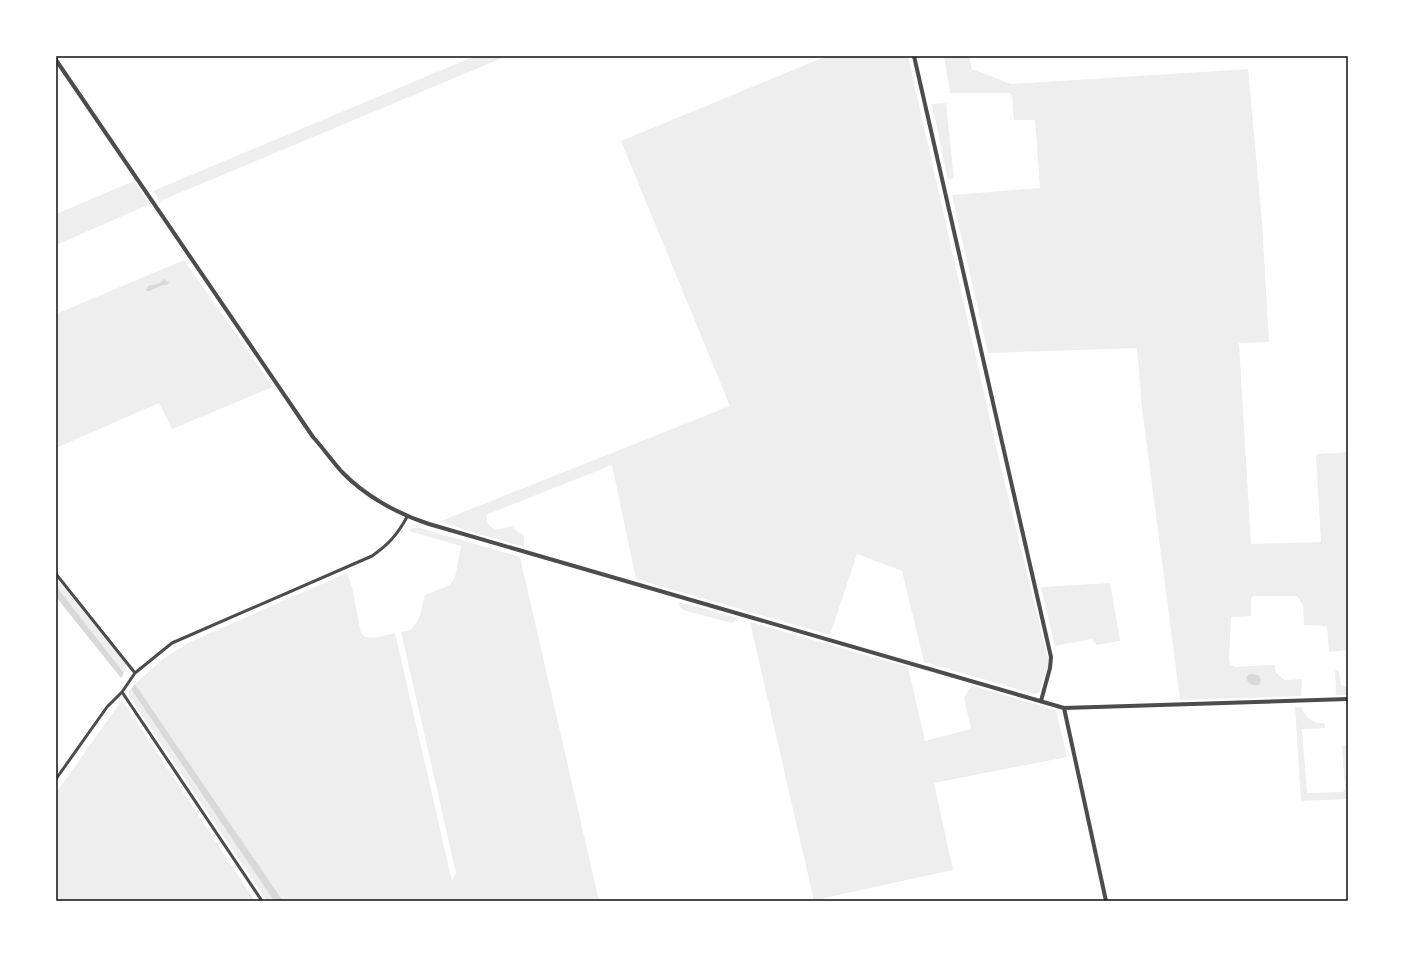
<svg xmlns="http://www.w3.org/2000/svg" width="1404" height="957" viewBox="0 0 1404 957" font-family="'PT Sans',sans-serif">
  <style>
    .green { fill: #eee }
    .water { fill: #d9d9d9 }
    .lines { fill: none; stroke-linecap: round; stroke-linejoin: round }
    .minor { stroke: #4c4c4c; stroke-width: 3 }
    .tertiary { stroke: #4c4c4c; stroke-width: 4 }
    .neatline { fill: none; stroke: #111; stroke-width: 1.5 }
  </style>
  <rect width="100%" height="100%" fill="#fff"/>
  <path class="green" d="M475 56H507L160 201 153 191Z
    M827 56H908L1000 464 1048 658V666L1039 692 1034 694 924 662 902 571 857 554 830 635 636 579 612 465 486 515 488 524 495 530 512 526 518 532 524 535V547L462 529 441 521 730 406 621 141Z
    M947 56H969L972 69 1011 84 1248 69 1262 222 1269 342 1239 343 1251 544 1321 542 1316 455 1318 454 1348 452V650L1329 652 1327 626 1304 625 1303 605 1297 596H1254L1251 598V616L1231 617 1229 659 1230 664 1235 667 1274 665 1275 667 1276 673 1285 680 1302 679 1301 696 1180 700 1142 408 1137 348 988 353 952 195 1040 188 1035 120H1014L1012 96 1010 93H950L944 57Z
    M946 103 954 178 948 180 932 104Z
    M134 181 150 204 56 245V214Z
    M184 260 273 387 172 429 159 403 56 448V314Z
    M412 528H420L520 557 599 901H283L135 684 163 659 190 642 347 573 352 587 361 633 365 637 373 638 395 633 452 881 456 873 401 632C403 632 408 631 410 630 421 623 421 606 425 595L450 585 455 577 461 546 409 531Z
    M56 578 125 663 126 666 124 673 56 586Z
    M1110 583 1120 641 1096 645 1092 639 1055 646 1041 587Z
    M679 602 738 618 732 623 683 610 680 607Z
    M750 622 908 667 925 741 971 729 964 698 967 692 973 686 1056 710 1067 757 934 783 953 870 824 898 825 901H814Z
    M1335 670 1339 672 1341 685 1348 687V695H1336Z
    M131 689 274 901H267L129 696V691Z
    M122 700 255 901H56V793Z
    M1295 707H1301C1305 717 1314 725 1325 723V728L1302 729 1307 793 1343 792 1345 788 1342 746H1348V799L1301 801Z"/>
  <path class="water" d="M164 279 169 282 168 284 160 286 150 291H146L148 286 160 283Z
    M56 586 124 673 121 678 56 597Z
    M1249 674H1252L1258 675 1261 680 1259 685C1254 686 1248 684 1246 678Z
    M135 684 283 901H274L131 689Z"/>
  <g class="lines">
    <path class="minor" d="M56 574 135 673
      M122 692 262 901
      M56 779 107 707 122 692 135 673 172 643 372 556C389 544 397 535 407 517"/>
    <path class="tertiary" d="M914 56 1051 657 1050 668 1041 701
      M56 60 313 437C323 448 332 461 342 472 365 496 398 514 429 524L1064 708 1348 699
      M1064 708 1106 901"/>
  </g>
  <rect width="1404" height="957" fill="none" stroke="#ffffff" stroke-width="114"/>
  <rect x="57" y="57" width="1290" height="843" class="neatline"/>
</svg>
